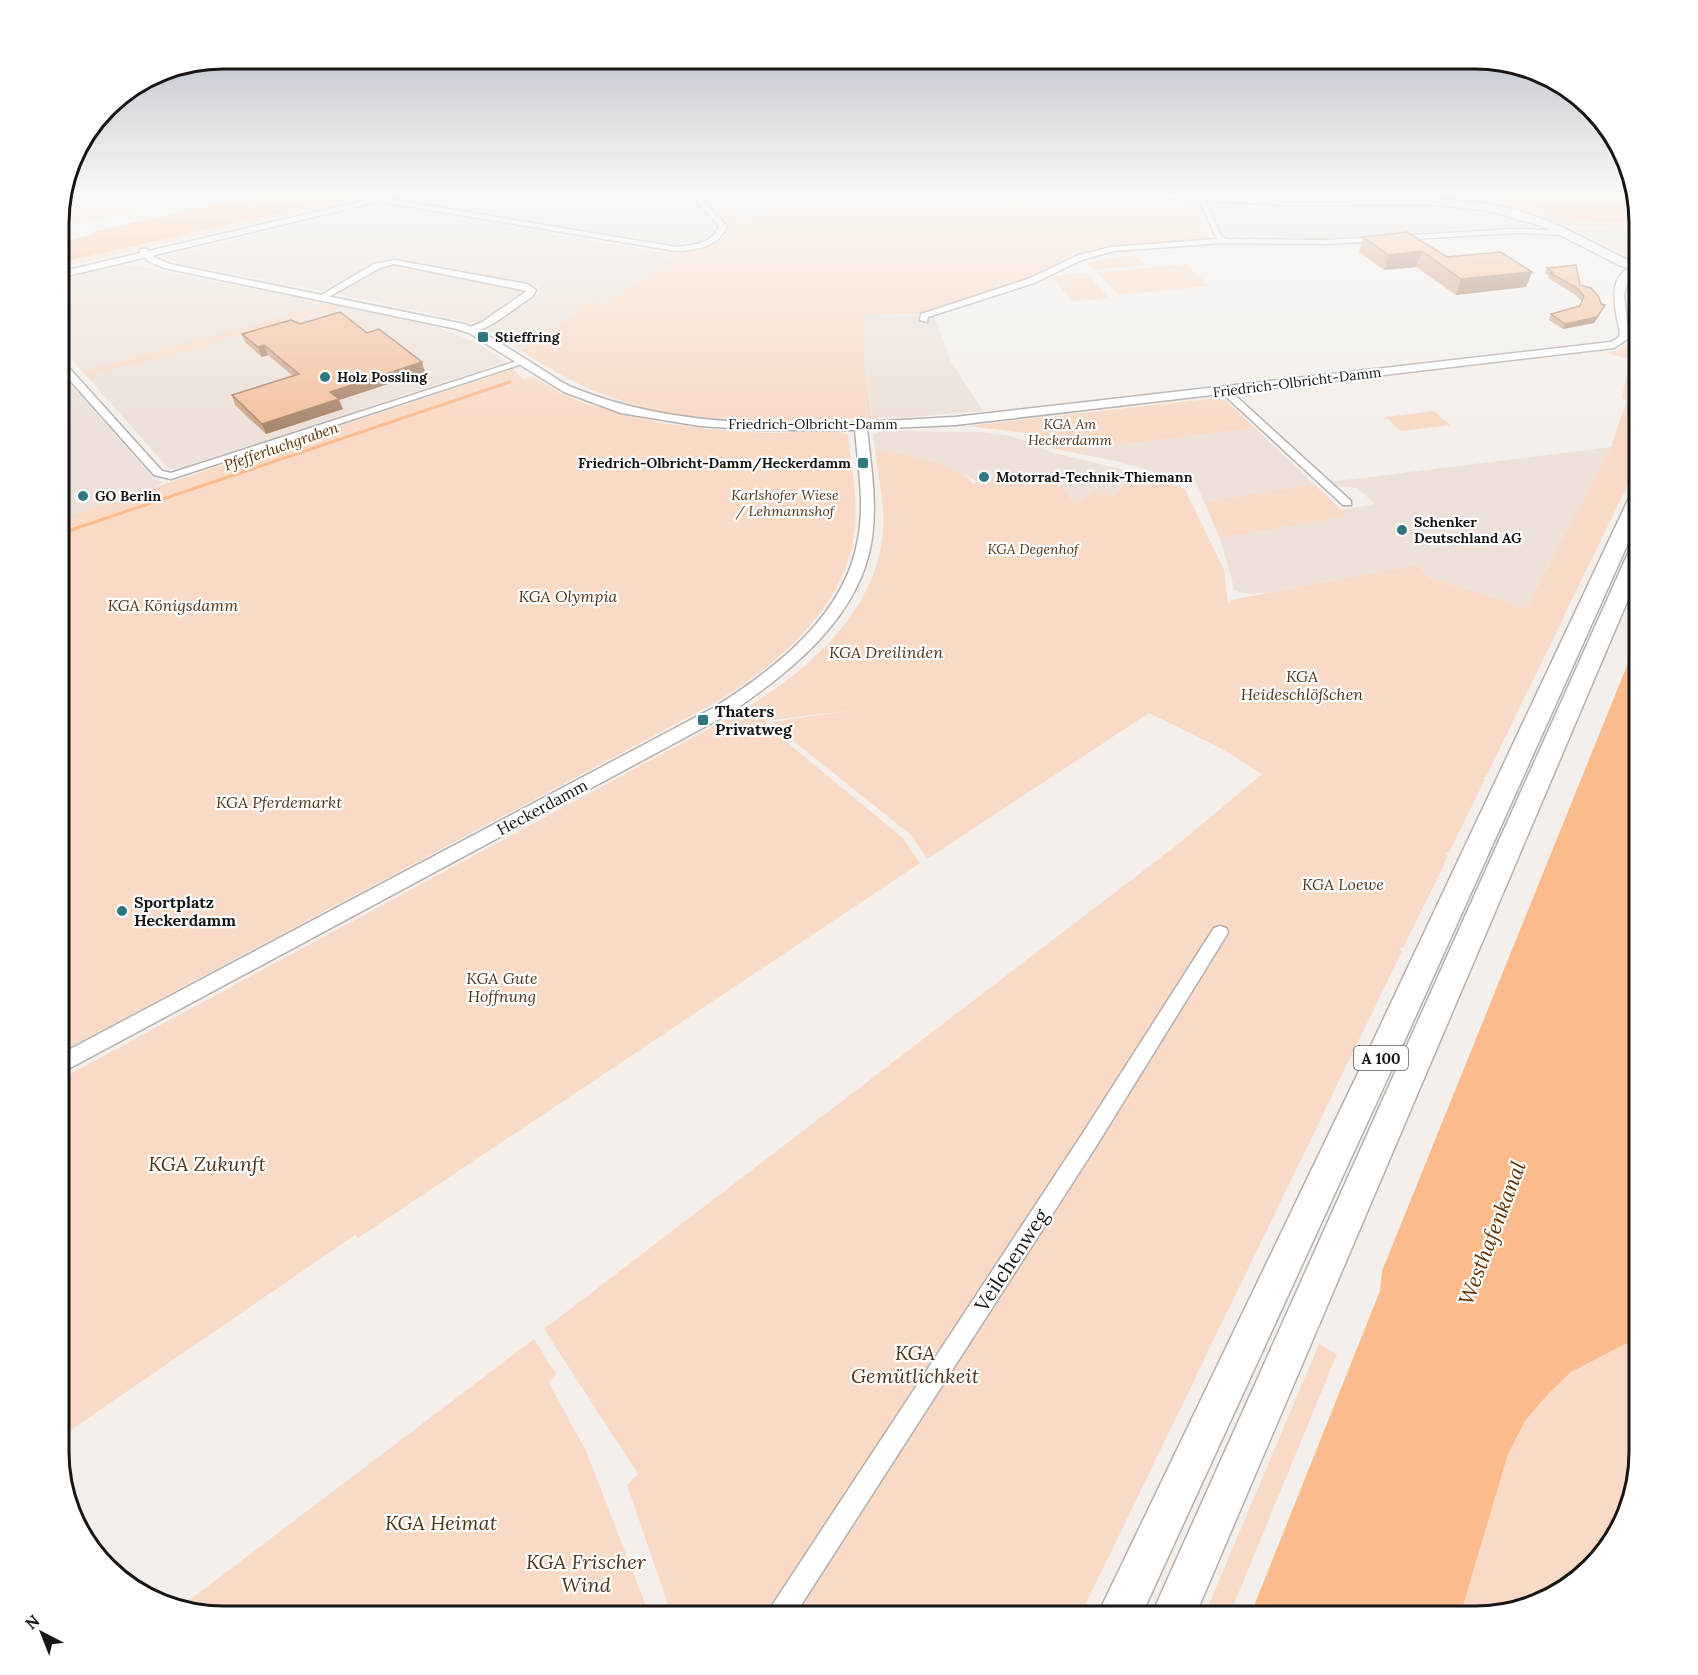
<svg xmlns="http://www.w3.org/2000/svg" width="1698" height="1675" viewBox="0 0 1698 1675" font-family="Lora,serif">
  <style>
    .built { fill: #ede1d9 }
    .green { fill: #f8dac6 }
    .water { fill: #fcbb8d }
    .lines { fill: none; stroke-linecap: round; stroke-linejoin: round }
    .stream { stroke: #fcbb8d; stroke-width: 3 }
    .minor-casing { stroke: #b5b0ad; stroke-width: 3 }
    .tertiary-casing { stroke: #b5b0ad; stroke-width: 3 }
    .secondary-casing { stroke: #b5b0ad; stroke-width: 3 }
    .motorway-casing { stroke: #b5b0ad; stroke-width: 3 }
    .minor { fill: #fff; fill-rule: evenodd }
    .tertiary { fill: #fff; fill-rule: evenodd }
    .secondary { fill: #fff; fill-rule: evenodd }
    .motorway { fill: #fff; fill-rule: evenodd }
    .wall { fill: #d2a78a }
    .shaded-wall { fill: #ab8870 }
    .building { fill: #f4c2a0; stroke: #ab8870; stroke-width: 1.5 }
    .poi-dot { fill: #307881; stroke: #fff; stroke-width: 2 }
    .labels { text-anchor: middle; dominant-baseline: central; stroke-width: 4.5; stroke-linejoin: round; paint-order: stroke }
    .far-poi-label { font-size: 14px; font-weight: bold; fill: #181614; stroke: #fff; text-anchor: start }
    .far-street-label { font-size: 14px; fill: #181614; stroke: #fff }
    .far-park-label { font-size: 14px; font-style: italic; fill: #523219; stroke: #fff }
    .far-water-label { font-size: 15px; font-style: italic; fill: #633100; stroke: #fff }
    .shield { fill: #fff; stroke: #5d5c5a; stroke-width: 1.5 }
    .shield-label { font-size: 15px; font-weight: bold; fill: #181614 }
    .park-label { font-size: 16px; font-style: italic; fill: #523219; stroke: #fff }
    .poi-label { font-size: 16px; font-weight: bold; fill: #181614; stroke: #fff; text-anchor: start }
    .street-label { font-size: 16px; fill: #181614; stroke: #fff }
    .near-park-label { font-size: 20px; font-style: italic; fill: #523219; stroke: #fff }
    .near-street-label { font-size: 20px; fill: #181614; stroke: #fff }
    .near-water-label { font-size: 21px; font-style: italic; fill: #633100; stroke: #fff }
    .rim { fill: none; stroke: #181614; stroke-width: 3 }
  </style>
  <rect width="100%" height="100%" fill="#f4efeb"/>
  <path class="built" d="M436 191H682L715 227 711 235 701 241 687 245H671L469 212 486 201 473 199 454 209 406 200Z
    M708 191H750L747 196 808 200 741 224Z
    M1075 192 1173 198 1175 211 1140 212 1139 207H1121L1118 211 1076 209Z
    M380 205H388L450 217 678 254 608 305 590 301 521 351 486 329 541 292 538 286 395 259 380 261 327 290 320 291 178 263 164 258 168 255Z
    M1213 205 1307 209 1419 205 1453 206 1492 212 1544 231 1470 225 1439 233 1326 239 1248 238 1246 235H1227Z
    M1570 228 1639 231V264L1631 261Z
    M124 265H134L436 326 479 344 504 360 502 363 178 469H169L69 356 59 349V280Z
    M391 265 521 289 524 293 482 321 474 323 337 294 383 267Z
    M864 314 934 315 950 360 983 411 912 417 879 418 872 416 864 356Z
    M59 371 154 479 163 482 153 488 59 519Z
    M1255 428 1314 484 1204 502 1197 484 1116 461 1065 451Z
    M881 431 981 432 1006 435 1021 439 1054 453 1133 472 1114 496 1096 491 1080 500 1070 499 984 484 944 466 875 449 873 435Z
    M1611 447 1526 608 1430 578 1416 565 1266 593 1250 594 1235 591 1220 538 1347 516 1341 510 1375 504 1357 488 1335 486 1329 482Z"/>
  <path class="green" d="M64 191H160L164 199C141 221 86 213 59 234V212Z
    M168 191H241L157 208 171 198Z
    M378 191H391L59 268V263Z
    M750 191 1075 192 1076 209 1118 211 1121 207H1139L1141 212 1175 211 1173 198 1192 199 1209 240 1083 253 1069 257 1028 279 920 314H864V356L871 415 879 418C788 421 689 428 602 394 573 383 547 367 521 351L591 301 608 305C624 293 663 259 680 253 697 247 727 248 729 226L716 210 726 209 742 224 806 200 747 196Z
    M1123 191H1199L1345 197 1461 191 1487 195 1558 216 1639 223V229L1565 226 1501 205 1440 197 1298 200Z
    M1134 254 1146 265 1094 270 1087 263Z
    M1186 264 1209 286 1118 295 1098 273Z
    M1086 273 1109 298 1073 302 1051 276Z
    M1639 281V340L1634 339 1637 335 1631 300 1632 282Z
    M328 304 346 307 313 314 302 319 299 318 138 365 131 364 94 374 96 378 90 380 83 372Z
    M1633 342 1639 343V450L1630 470V480L1486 777H1482L1485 779 1449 853 1446 852 1448 856 1403 948 1400 947 1399 949 1402 951 1080 1616H672L627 1485 638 1474 544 1329 1177 845 1262 774 1222 749 1149 713 927 859 910 834 772 724 773 722 853 710 765 721 767 726 903 838 920 863 358 1238 355 1235 59 1438V1080L727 719C797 680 875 619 883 532 885 505 878 476 875 449 898 454 962 464 973 484L977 482 985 484 1011 470 1062 487 1070 499 1080 500 1096 491 1114 496 1133 472 1181 487 1185 490 1224 569 1228 605 1231 600 1416 565 1430 578 1526 608 1611 447 1627 400 1622 399 1629 359 1606 353 1625 348Z
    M513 369 523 379 534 377 560 393 587 404 661 423 705 429 768 433 840 431 848 435C851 464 858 497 855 526 849 606 776 666 713 704L59 1053V519Z
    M1216 398 1225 400 1255 428 1065 451 1048 447 1035 434 968 426Z
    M1434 411 1450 425 1401 431 1386 417Z
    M1314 484 1348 516 1220 538 1204 502Z
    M1639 1337V1452L1627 1515 1584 1576 1538 1604 1476 1616H1460L1508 1454 1525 1421 1547 1395 1571 1372Z
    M534 1339 556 1374 549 1383 586 1451 650 1616H223L179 1608Z
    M1319 1344 1337 1354 1229 1616H1204Z"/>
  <path class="water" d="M277 191H378L59 263V242L87 236 96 231Z
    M1199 191H1441L1345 197Z
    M1458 191H1633L1634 195H1624L1623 198 1636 205 1639 223 1586 221 1558 216 1487 195Z
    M1639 636V1337L1571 1372 1547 1395 1525 1421 1508 1454 1460 1616H1250L1380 1291 1382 1271Z"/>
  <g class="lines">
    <path class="stream" d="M59 534 510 382"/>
    <g class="minor-casing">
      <path id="minor" d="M686 191H694L727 226C719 247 696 250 676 251L387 203 376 197 380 195 389 199 676 247C692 245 713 244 719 226Z
        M1197 195 1204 197 1220 234 1225 239 1327 240 1516 229 1569 231 1573 233 1569 235 1516 233 1327 244 1223 243 1114 251 1082 260 1034 283 928 317 927 322 920 320 921 314 1028 279 1076 256 1111 247 1217 239Z
        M394 260 527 284 536 290 533 296C517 306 486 333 468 332V328L482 322 527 291 394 264 380 268 325 299 318 297 374 264Z
        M59 359 62 360 162 471 171 473 520 360 528 362 171 479 154 475 59 368Z
        M1222 389H1228L1351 501V505H1343L1222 393Z
        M1220 926 1226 928 1228 932 1226 936 1095 1148 794 1616H768L771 1607 1081 1136 1214 928Z"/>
    </g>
    <g class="tertiary-casing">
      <path id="tertiary" d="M141 249H147L154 257 170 264 464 324 477 329C499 342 521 356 543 370 553 376 563 384 574 388 693 436 830 424 955 417L1611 342 1619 337 1620 333C1615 309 1604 270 1639 266V272L1629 277 1624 295 1629 338 1614 348 955 425 867 429C871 465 877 502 872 538 861 618 787 675 725 716L59 1074V1055L713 708C775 669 845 616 858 539 865 503 858 466 855 430H760L700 426 621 413 564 392 469 333 457 329 164 268 148 261 139 251Z"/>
    </g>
    <g class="secondary-casing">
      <path id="secondary" d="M405 191H423L59 278V272Z
        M1087 191C1162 191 1236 198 1310 199 1380 200 1451 192 1519 211 1562 223 1599 248 1639 265V272L1619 265 1544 227 1490 211 1439 205H1284L1092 194Z"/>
    </g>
    <g class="motorway-casing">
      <path id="motorway" d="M1639 492V519L1391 1071 1141 1616H1097L1359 1071 1629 498 1632 494Z
        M1639 545V574L1195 1616H1151L1629 551 1632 547Z"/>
    </g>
    <use href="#minor" class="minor"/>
    <use href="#tertiary" class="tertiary"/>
    <use href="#secondary" class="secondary"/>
    <use href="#motorway" class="motorway"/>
  </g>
  <path class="wall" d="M1363 237 1447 257 1532 272 1526 287 1456 295 1416 267 1384 270 1359 252Z
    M1547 268 1580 285 1601 304 1605 305 1594 323 1563 329 1549 320 1551 314 1580 306 1582 301 1574 294 1548 278 1549 276 1545 273Z
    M300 324 367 333 425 372 339 400 343 409 266 434 235 405 232 395 293 376 268 355 262 357 246 343 242 334Z"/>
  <path class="shaded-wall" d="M1422 251 1416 267 1384 270 1389 255Z
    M1532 272 1526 287 1456 295 1461 279Z
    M1605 305 1594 323 1563 329 1565 324Z
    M264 345 268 355 262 357 258 347Z
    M422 362 425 372 339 400 343 409 266 434 262 424 330 392Z"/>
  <path class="building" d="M1407 232 1447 257 1501 252 1532 272 1461 279 1422 251 1389 255 1363 237Z
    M1576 265 1580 285 1591 288 1599 297 1601 304 1605 305 1597 317 1565 324 1551 314 1580 306 1584 296 1577 288 1550 273 1553 272 1547 268Z
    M340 312 367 333 379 329 422 362 330 392 339 399 262 424 232 395 299 374 264 345 258 347 242 334 291 320 300 324Z"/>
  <linearGradient id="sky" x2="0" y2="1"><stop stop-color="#b0b7c4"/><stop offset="0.45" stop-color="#faf8f6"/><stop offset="1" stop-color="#faf8f6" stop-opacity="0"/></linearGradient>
  <rect width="1698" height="425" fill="url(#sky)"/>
  <g class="poi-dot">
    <rect x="477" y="331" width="12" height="12" rx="3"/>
    <circle cx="325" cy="377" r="6"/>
    <rect x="857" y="457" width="12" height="12" rx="3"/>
    <circle cx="984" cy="477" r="6"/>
    <circle cx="83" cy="496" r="6"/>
    <circle cx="1402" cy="530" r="6"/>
    <rect x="697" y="714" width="12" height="12" rx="3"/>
    <circle cx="122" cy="911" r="6"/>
  </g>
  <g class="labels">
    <g class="far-poi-label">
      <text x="495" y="337">Stieffring</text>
      <text x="337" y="377">Holz Possling</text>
      <text x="851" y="463" text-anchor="end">Friedrich-Olbricht-Damm/Heckerdamm</text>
      <text x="996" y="477">Motorrad-Technik-Thiemann</text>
      <text x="95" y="496">GO Berlin</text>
      <text x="1414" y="522">Schenker<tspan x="1414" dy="16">Deutschland AG</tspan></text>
    </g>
    <g class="far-street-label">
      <text transform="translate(1297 382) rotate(-7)">Friedrich-Olbricht-Damm</text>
      <text x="813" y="424">Friedrich-Olbricht-Damm</text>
    </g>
    <g class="far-park-label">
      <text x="1070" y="424">KGA Am<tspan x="1070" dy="16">Heckerdamm</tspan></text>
      <text x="785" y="495">Karlshofer Wiese<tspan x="785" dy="16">/ Lehmannshof</tspan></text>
      <text x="1033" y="549">KGA Degenhof</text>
    </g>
    <g class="far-water-label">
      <text transform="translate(281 446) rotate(-19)">Pfefferluchgraben</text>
    </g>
    <rect class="shield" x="1354" y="1046" width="54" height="24" rx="4.5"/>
    <g class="shield-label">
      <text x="1381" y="1058">A 100</text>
    </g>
    <g class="park-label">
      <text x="568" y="596">KGA Olympia</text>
      <text x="173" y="605">KGA Königsdamm</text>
      <text x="886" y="652">KGA Dreilinden</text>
      <text x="1302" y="676">KGA<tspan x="1302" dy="18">Heideschlößchen</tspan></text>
      <text x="279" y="802">KGA Pferdemarkt</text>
      <text x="1343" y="884">KGA Loewe</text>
      <text x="502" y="978">KGA Gute<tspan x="502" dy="18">Hoffnung</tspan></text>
    </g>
    <g class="poi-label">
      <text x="715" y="711">Thaters<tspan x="715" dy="18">Privatweg</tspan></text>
      <text x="134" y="902">Sportplatz<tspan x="134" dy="18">Heckerdamm</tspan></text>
    </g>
    <g class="street-label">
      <text transform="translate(542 807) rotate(-28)">Heckerdamm</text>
    </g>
    <g class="near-park-label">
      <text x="207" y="1163">KGA Zukunft</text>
      <text x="915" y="1352">KGA<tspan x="915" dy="23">Gemütlichkeit</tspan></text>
      <text x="441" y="1522">KGA Heimat</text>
      <text x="586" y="1561">KGA Frischer<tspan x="586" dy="23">Wind</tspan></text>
    </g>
    <g class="near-street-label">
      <text transform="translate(1011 1260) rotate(-57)">Veilchenweg</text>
    </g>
    <g class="near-water-label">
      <text transform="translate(1492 1233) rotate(-69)">Westhafenkanal</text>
    </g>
  </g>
  <path d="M0 0H1698V1675H0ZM223 69H1475A154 154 0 0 1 1629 223V1452A154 154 0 0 1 1475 1606H223A154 154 0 0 1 69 1452V223A154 154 0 0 1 223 69Z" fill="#fff" fill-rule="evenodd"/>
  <path class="rim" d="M223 69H1475A154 154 0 0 1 1629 223V1452A154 154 0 0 1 1475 1606H223A154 154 0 0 1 69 1452V223A154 154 0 0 1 223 69Z"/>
  <g transform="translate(42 1633) rotate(318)" stroke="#ffffff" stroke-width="4.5" paint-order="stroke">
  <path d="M0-4.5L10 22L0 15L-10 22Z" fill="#181614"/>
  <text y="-9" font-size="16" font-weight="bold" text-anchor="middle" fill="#181614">N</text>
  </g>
</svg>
